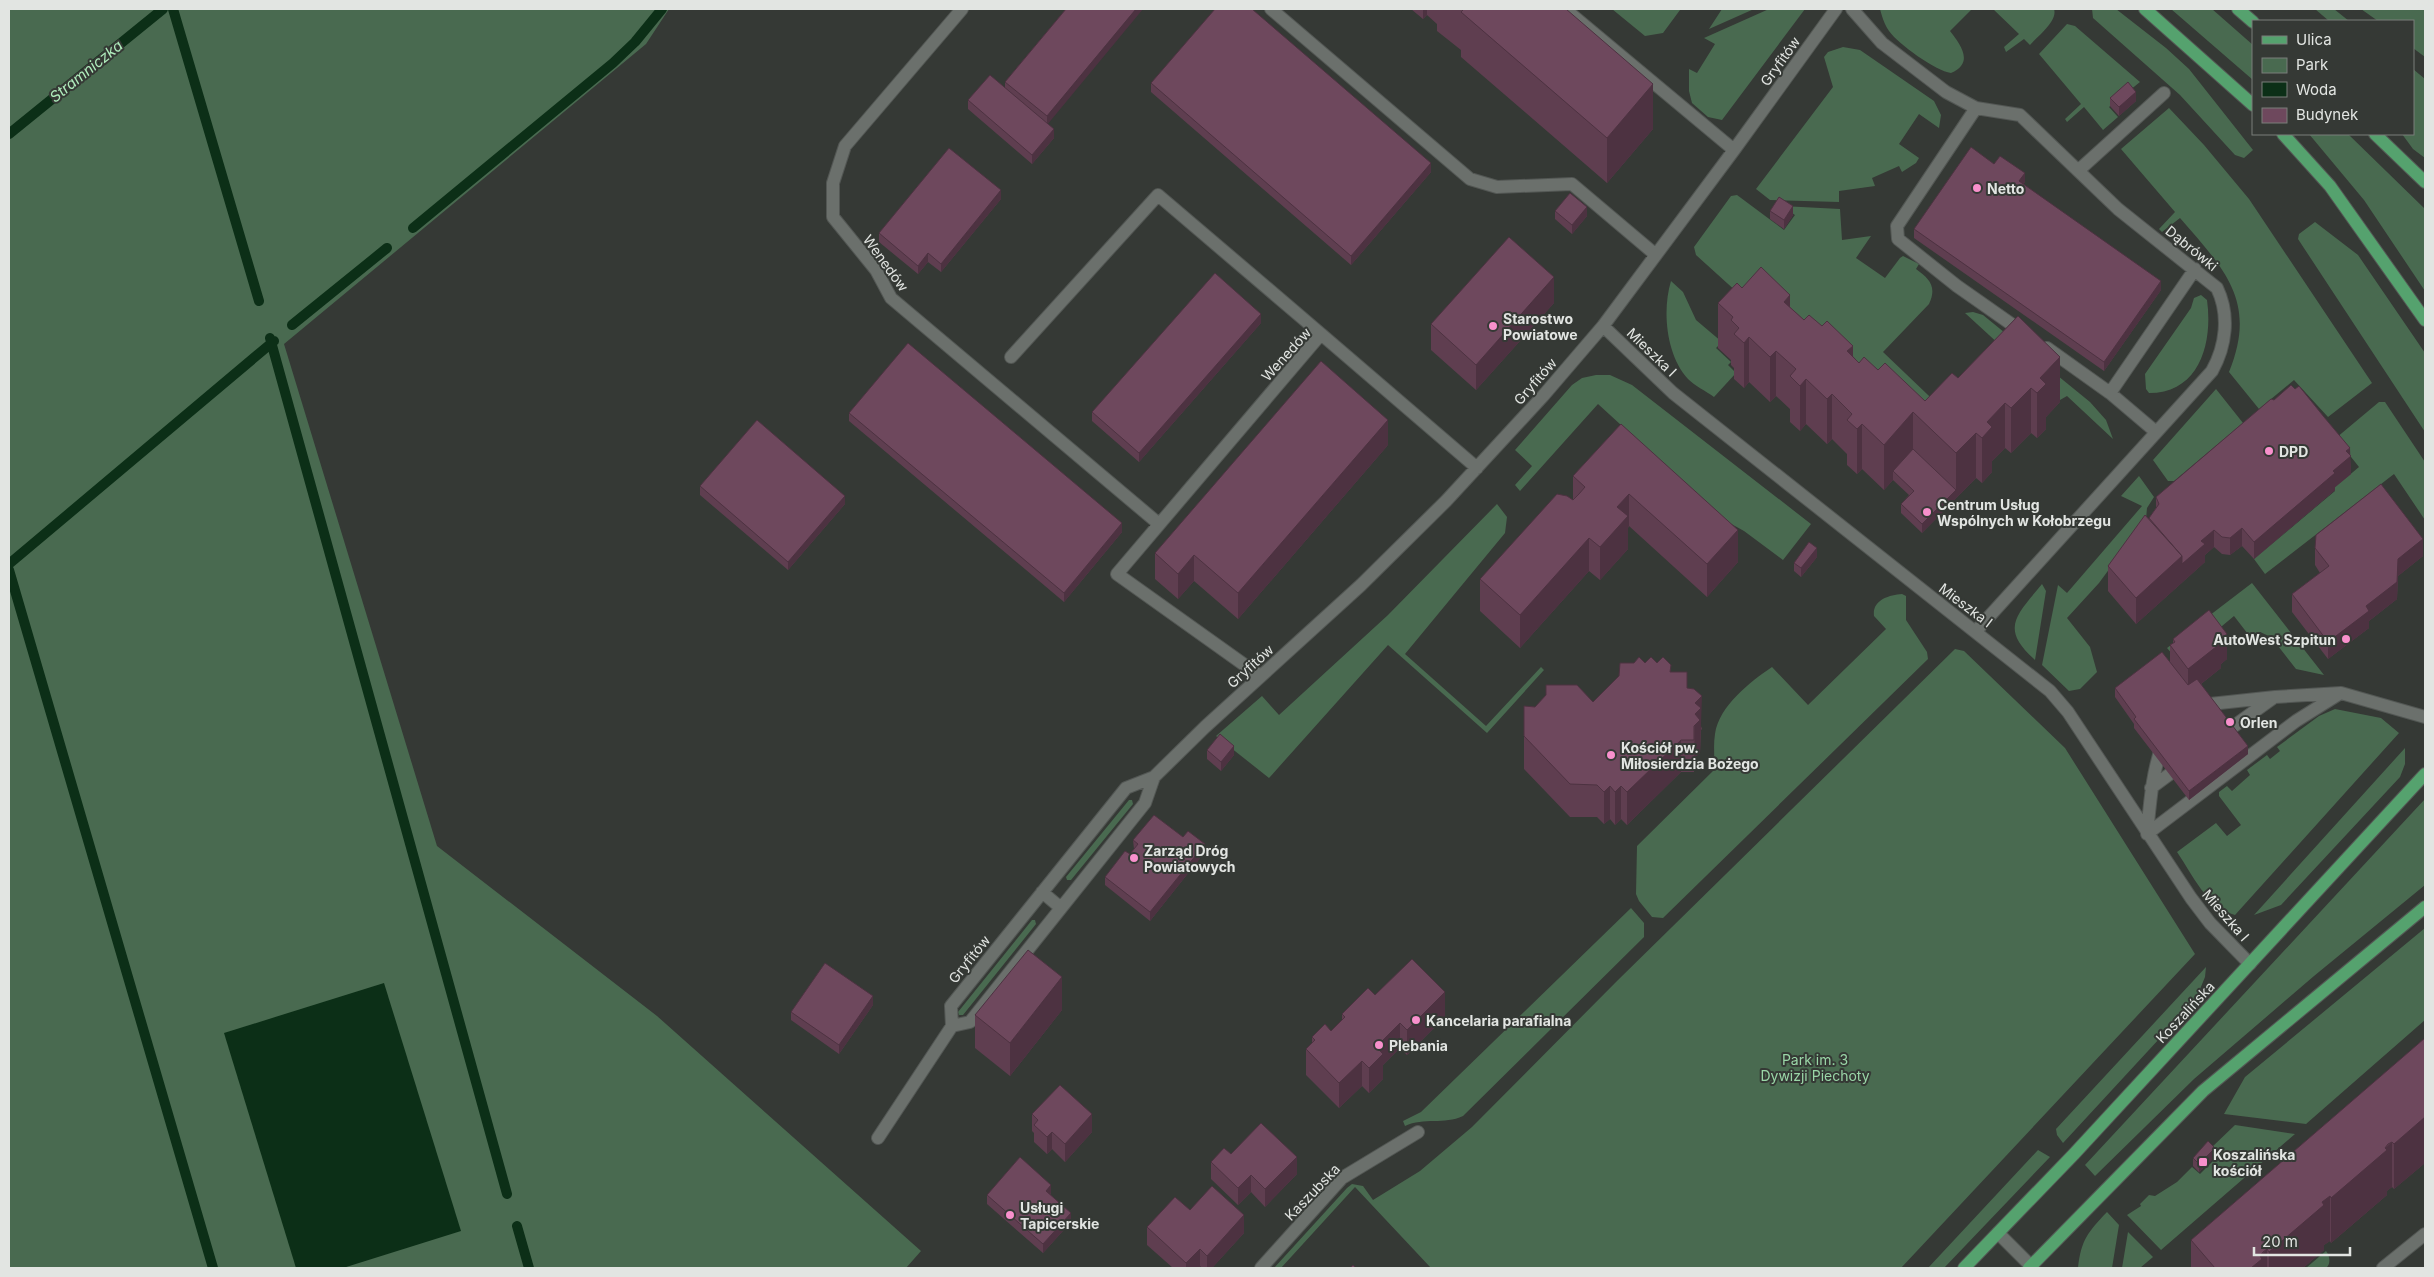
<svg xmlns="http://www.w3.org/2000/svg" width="2434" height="1277" viewBox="0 0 2434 1277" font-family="Inter,sans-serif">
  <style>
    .green { fill: #496a50 }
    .water { fill: #0c2f17 }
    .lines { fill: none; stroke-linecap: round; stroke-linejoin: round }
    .stream { stroke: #0c2f17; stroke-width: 10 }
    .minor-casing { stroke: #535754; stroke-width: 14 }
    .major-casing { stroke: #535754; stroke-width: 14 }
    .minor { stroke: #6b706c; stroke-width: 12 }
    .major { stroke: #55a26e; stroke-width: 12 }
    .wall { fill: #5f3e50 }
    .shaded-wall { fill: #4d3241 }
    .building { fill: #6e485d; stroke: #4d3241 }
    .poi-dot { fill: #f890cc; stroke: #353935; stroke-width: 2 }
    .labels { text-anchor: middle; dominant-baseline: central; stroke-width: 4; stroke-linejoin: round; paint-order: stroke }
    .street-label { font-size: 14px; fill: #e2e5e2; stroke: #353935 }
    .poi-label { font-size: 14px; font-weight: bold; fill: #e2e5e2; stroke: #353935; text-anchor: start }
    .park-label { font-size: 14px; fill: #9ad6a7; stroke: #353935 }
    .water-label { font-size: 15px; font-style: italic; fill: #afecbc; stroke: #353935 }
  </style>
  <rect width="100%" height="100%" fill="#353935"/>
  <path class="green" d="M9 9H669L646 44 284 344 437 846 657 1016 921 1251 906 1268H9Z
    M1612 9H1678L1680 10 1663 33 1645 36Z
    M1722 9H1754L1709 29Z
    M1769 9H1805L1722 120 1708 117 1692 103 1689 91V69L1697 73 1715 44 1704 38Z
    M1880 9H1972L1950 31C1960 44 1975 63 1951 73 1936 71 1898 44 1889 31 1884 24 1882 16 1880 9Z
    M1993 9H2054C2058 21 2038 36 2030 45L2024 39 2006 52 2004 47 2019 34Z
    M2092 9H2116L2166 48 2189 69 2253 150 2244 158 2235 155 2180 95 2093 18Z
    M2171 9H2212L2253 45V80Z
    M2315 9H2334L2349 21H2329Z
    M2361 9H2425V57L2413 48V21H2378Z
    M2067 24 2075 26 2140 82 2109 107 2118 117 2103 130 2084 107 2067 122 2065 119 2081 104 2039 54Z
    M1843 47 1860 50 1934 101 1941 115 1939 128 1919 114 1899 144 1919 158 1916 163 1902 172 1899 166 1872 178 1875 186 1839 191V202L1770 200 1756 189 1833 87 1824 57 1828 52Z
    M2413 69 2425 79V158L2413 149 2402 134H2413Z
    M2169 108 2204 145 2249 199 2372 383 2328 417 2294 380 2259 409 2229 372C2258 301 2224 269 2180 218L2162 232 2159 229 2175 212 2121 149Z
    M2309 134H2348L2425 209V291L2364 200Z
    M1737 195 1784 230 1795 215 1782 206 1840 209 1842 240 1871 236 1856 258 1885 278 1900 258 1903 256 1919 264 1916 269C1930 279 1937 287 1929 304L1883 352 1950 416 1759 312 1696 255 1694 247 1731 196Z
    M2315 222 2358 255 2425 353V432L2298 239 2299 234Z
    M1671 281 1683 292 1696 320 1722 342 1716 348 1731 362 1728 365 1736 373 1714 397C1706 391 1695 386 1688 379 1666 355 1662 311 1671 281Z
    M2201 295 2207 300C2213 342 2200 393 2149 393L2146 389 2145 374 2191 308 2194 298Z
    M1973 312 1983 315 2090 402 2106 420 2113 439 2067 396 2060 400 1965 313Z
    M1596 375H1610L1632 385 1811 524 1783 560 1744 531 1726 521 1598 404 1520 491 1515 485 1532 466 1515 450 1572 385 1582 378Z
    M2216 389 2243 423 2174 481H2168L2153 460Z
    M2379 402H2385L2425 462V520L2394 474 2265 574 2254 559 2335 491 2334 488 2359 467 2336 438Z
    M2139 476 2154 497 2147 508 2146 519 2099 583 2067 618 2090 647 2097 672 2080 689 2069 691 2042 665 2058 585 2067 593 2142 506 2121 496Z
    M1497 504 1507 517 1505 533 1405 654 1486 726 1541 667 1544 670 1487 733 1388 645 1269 778 1216 736 1262 696 1279 715 1388 615Z
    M2252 583 2324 675 2296 669 2271 637 2260 632 2251 638 2234 616 2210 636 2173 655 2167 648Z
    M2042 584 2046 591 2035 660C1999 628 2017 615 2042 584Z
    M1902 594 1906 596V620L1927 652 1928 659 1663 918 1652 917 1639 901 1636 894 1637 846 1714 770C1715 758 1713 746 1715 734 1719 706 1750 682 1772 667L1808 705 1886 629 1874 616C1872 600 1889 595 1902 594Z
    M1955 649 1964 651 2065 748 2195 954 1901 1268H1431L1355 1187 1281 1268H1274L1347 1188 1352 1184 1363 1186 1373 1200 1420 1171 1472 1127 1618 980Z
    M2335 709 2381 718 2399 733 2235 915C2206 907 2193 875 2177 852L2216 823 2227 836 2241 825 2219 796V792L2227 786 2232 791 2250 775 2247 770 2267 755 2270 759 2280 751 2277 747 2319 716Z
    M2405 748V764L2400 777 2281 905 2254 915Z
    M2425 799V885L2314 976 2194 1079 2095 1176 2085 1165Z
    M1129 800H1132L1133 804 1071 880H1067L1066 877Z
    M1631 908 1644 923V937L1463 1116C1444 1125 1424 1117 1405 1126L1403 1121 1421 1112Z
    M1032 920H1035L1036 924 963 1015H959L958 1012Z
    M2425 928V1020L2306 1124 2224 1114 2245 1077Z
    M2206 967 2205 977 2196 999 2063 1143 2057 1135 2056 1129Z
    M2235 1125 2295 1134 2161 1250 2127 1215 2141 1206 2140 1204 2149 1195 2155 1196 2177 1182 2192 1167 2200 1174 2218 1156 2211 1148Z
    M2038 1150 2050 1157 1944 1268H1928Z
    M2107 1212 2119 1225 2112 1268H2078C2081 1240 2088 1232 2107 1212Z
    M2128 1232 2153 1257 2140 1268H2122Z
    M2326 1251C2330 1256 2331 1264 2326 1268H2306Z"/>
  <path class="water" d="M384 983 461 1231 343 1268H296L224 1033Z"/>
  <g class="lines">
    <path class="stream" d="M173 9 259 301
      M9 134 163 9
      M413 228 613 63 635 42 662 9
      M292 325 387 248
      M270 338 507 1194
      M9 564 274 341
      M9 570 213 1268
      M517 1226 529 1268"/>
    <g class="minor-casing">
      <path id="minor" d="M962 9 845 146 833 183V217L876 270 891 298 1159 524
        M1271 9 1470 179 1497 187 1572 184 1656 255
        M1565 9 1734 150
        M1852 9 1882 43 1946 92 1976 108 2020 115 2118 209 2217 288C2230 315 2226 346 2212 371L1976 631
        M1976 108 1897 226 1898 239 1957 286 2024 333
        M2079 170 2164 93
        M1603 326 1673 393 2050 691 2068 712 2191 898 2210 923 2250 964
        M2047 348 2110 393 2156 432
        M1011 357 1158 195 1321 334
        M2110 393 2195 269
        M1260 676 1117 574 1321 334 1477 468
        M2201 711 2210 704 2275 697 2341 693 2425 717
        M2220 736 2273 698
        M2151 788 2182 765
        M2147 834C2150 803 2152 772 2163 743
        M2147 834 2296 721 2339 694
        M1042 892 1061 908
        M952 1026 970 1022 1145 803 1154 777
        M878 1138 952 1026 951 1006 1126 788 1154 777 1205 727 1361 585 1446 501 1543 396 1603 326 1734 150 1836 9
        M1998 1233 2033 1268
        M1261 1268 1342 1178 1418 1132
        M2383 1268 2425 1234"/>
    </g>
    <g class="major-casing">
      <path id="major" d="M2145 9 2253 105
        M2238 9 2253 22
        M2283 134 2330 186 2425 320
        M2375 134 2425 182
        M1964 1268 2074 1154 2425 774
        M2029 1268 2203 1091 2425 907"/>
    </g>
    <use href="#minor" class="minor"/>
    <use href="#major" class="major"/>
  </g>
  <path class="wall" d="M1066 9 1048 124 1054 138 1032 164 968 109V100L1005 88V82Z
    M1411 9H1566L1653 129 1607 183 1461 57V50L1437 31V24L1427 15 1423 19Z
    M1151 83 1431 172 1351 265 1151 92Z
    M2110 98 2136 101 2119 116 2110 106Z
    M1994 164 2025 182 2023 184 2161 290 2104 371 1914 238V229Z
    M1001 199 941 272 928 262 918 274 879 242V233Z
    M1555 211 1587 216 1572 234 1555 219Z
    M1770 211 1793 215 1784 229 1770 219Z
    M1742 288 1790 307 1804 320 1853 356 1859 363 1878 370 1925 401 1958 378 2018 316 2060 402 2046 417V429L2037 438 2031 433 2011 453 2005 448 1992 461V472L1982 483 1976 478 1922 533 1901 513V504L1909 495 1893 480 1884 490 1862 469 1857 474 1847 465V454L1832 439 1827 444 1806 424 1800 431 1790 422V409L1776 396 1770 402 1749 382 1744 388 1734 379V368L1731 365V360L1718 348V303Z
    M1554 303 1476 390 1431 350V324Z
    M1261 323 1139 462 1092 421V412Z
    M849 413 1122 532 1064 602 849 421Z
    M1621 424 1738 562 1707 597 1629 526 1628 528V549L1600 580 1589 571 1520 648 1480 611V579L1573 500V476Z
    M1388 445 1238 619 1194 581 1178 599 1155 579V553Z
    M2350 456 2351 474 2335 487V490L2254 559 2242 546 2230 555 2222 554 2214 547 2205 555V562L2136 624 2108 591V566L2149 518 2156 508V497Z
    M700 486 845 504 788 570 700 495Z
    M2315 548 2423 556 2398 576 2397 599 2369 621V628L2328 659 2292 612V594L2320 573 2315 565Z
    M1817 557 1801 577 1794 571V563Z
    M2173 639 2227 659 2221 664V668L2201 684 2248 754 2189 800 2134 728V724L2115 697V688L2170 662V645L2173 643Z
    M1645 663H1657L1671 672 1687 688 1702 729 1701 730 1700 753 1694 758V772H1681L1627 825 1621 819 1615 825 1610 819 1604 824 1597 817H1570L1524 769V706L1535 707 1593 702Z
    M1207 750 1234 755 1221 771 1207 759Z
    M1183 837 1205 852 1150 921 1105 885V877L1130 854 1134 849 1133 840Z
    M1375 995 1445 1017 1407 1055 1400 1048 1383 1065V1079L1369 1093 1362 1086 1339 1108 1306 1075V1049L1312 1044V1037L1331 1031 1342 1021V1014Z
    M873 1005 839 1054 791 1020V1012Z
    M1062 1010 1010 1076 975 1048V1015Z
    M2425 1038V1163L2394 1189 2392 1187 2388 1190 2387 1191V1195L2331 1243 2330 1241 2324 1245V1250L2303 1268H2191V1240Z
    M1032 1114 1092 1132 1065 1162 1052 1149 1047 1154 1034 1142V1133L1032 1131Z
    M1231 1154 1297 1174 1265 1207 1251 1192 1238 1205 1211 1179V1162Z
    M2215 1157 2199 1172 2193 1166V1158Z
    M1051 1193 1050 1195 1071 1222 1043 1253 987 1204V1195Z
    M1147 1227 1244 1233 1212 1268H1202L1200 1266 1198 1268H1173L1147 1245Z"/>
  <path class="shaded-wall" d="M1136 9H1143L1047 125V116Z
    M1423 9H1427V15L1423 19Z
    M1653 84V129L1607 183V138Z
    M2136 92V101L2119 116V107Z
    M1054 129V138L1032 164V155Z
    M1431 163V172L1351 265V256Z
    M2025 173V182L2019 190V181Z
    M1001 190V199L941 272V264Z
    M1793 206V215L1784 229V220Z
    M1587 207V216L1572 234V225Z
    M928 253V262L918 274V266Z
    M1554 277V303L1476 390V365Z
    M2161 281V290L2104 371V362Z
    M1790 295V340L1784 302Z
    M1261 314V323L1139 462V453Z
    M1749 337V382L1744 388V343Z
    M1853 346V391L1847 351Z
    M1776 351V396L1770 402V357Z
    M2060 357V402L2046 417V429L2037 438V393L2040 378Z
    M1806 379V424L1800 431V386Z
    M2031 388V433L2011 453V408Z
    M1832 394V439L1827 444V399Z
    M2005 403V448L1992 461V472L1982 483V438L1987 422Z
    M1913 412V458L1893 471V480L1884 490V445Z
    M1388 420V445L1238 619V593Z
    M1862 424V469L1857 474V429Z
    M1976 433V478L1922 533V524L1956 490V453Z
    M2350 448 2351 474 2335 487V490L2254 559V542L2333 471 2346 451Z
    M1629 494V526L1628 528V549L1600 580V547L1617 507Z
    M845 496V504L788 570V562Z
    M1122 523V532L1064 602V593Z
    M2242 528V546L2230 555V538Z
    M1738 530V562L1707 597V564Z
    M2214 530V547L2205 555V562L2136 624V598L2182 556Z
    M1589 538V571L1520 648V615Z
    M2423 539V556L2398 576 2397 599 2369 621V628L2328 659V642L2398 559Z
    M1817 548V557L1801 577V568Z
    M1194 555V581L1178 599V574Z
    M2227 634V659L2221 664V668L2188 694V669L2219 640Z
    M1702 696 1700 753 1694 758V772L1695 703Z
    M1681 740V772L1627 825V792Z
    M1234 746V755L1221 771V762Z
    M2248 746V754L2189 800V791Z
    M1610 786V819L1604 824V792Z
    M1621 786V819L1615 825V792Z
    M1205 844V852L1150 921V912Z
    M1062 977V1010L1010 1076V1043Z
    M1445 992V1017L1407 1055V1030Z
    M873 996V1005L839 1054V1045Z
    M1400 1023V1048L1383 1065V1079L1369 1093V1068L1376 1047Z
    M1362 1061V1086L1339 1108V1083Z
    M1092 1114V1132L1065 1162V1144Z
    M2425 1117V1163L2394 1189V1144Z
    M1052 1132V1149L1047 1154V1137Z
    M2392 1142V1187L2387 1191V1195L2331 1243V1198Z
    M2215 1148V1157L2199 1172V1164Z
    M1297 1157V1174L1265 1207V1189Z
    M1251 1175V1192L1238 1205V1188Z
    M1051 1185V1193L1046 1200V1191Z
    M2330 1196V1241L2324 1245V1250L2303 1268H2269V1252L2322 1202Z
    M1071 1213V1222L1043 1253V1244Z
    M1244 1215V1233L1212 1268H1207V1256Z
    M1200 1249V1266L1198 1268H1186V1263Z
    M2267 1249V1268H2251L2260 1256Z"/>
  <path class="building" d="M1066 9H1136L1047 116 1005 82Z
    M1215 9H1252L1431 163 1351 256 1151 83Z
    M1464 9H1566L1653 84 1607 138 1461 12Z
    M990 75 1054 129 1032 155 968 100Z
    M2128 82 2136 92 2119 107 2110 98Z
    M1971 147 1994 164 2000 156 2025 173 2019 181 2161 281 2104 362 1914 229Z
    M949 148 1001 190 941 264 928 253 918 266 879 233Z
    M1570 193 1587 207 1572 225 1555 211Z
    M1779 197 1793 206 1784 220 1770 211Z
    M1509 237 1554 277 1476 365 1431 324Z
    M1761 267 1790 295 1784 302 1804 320 1809 315 1822 326 1827 321 1853 346 1847 351 1859 363 1864 357 1878 370 1885 363 1925 401 1952 373 1958 378 2018 316 2060 357 2040 378 2046 384 2037 393 2031 388 2011 408 2005 403 1987 422 1992 427 1982 438 1976 433 1956 453 1913 412 1884 445 1862 424 1857 429 1847 420 1852 414 1832 394 1827 399 1806 379 1800 386 1790 376 1796 369 1776 351 1770 357 1749 337 1744 343 1734 334 1739 328 1731 320 1733 317 1718 303 1737 283 1742 288Z
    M1215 273 1261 314 1139 453 1092 412Z
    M908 343 1122 523 1064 593 849 413Z
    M1321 361 1388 420 1238 593 1194 555 1178 574 1155 553Z
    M2291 385 2295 389 2299 386 2324 417 2350 448 2346 451 2351 456 2333 471 2335 473 2254 542 2242 528 2230 538 2222 537 2214 530 2201 541 2205 544 2182 564V556L2149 518 2159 504 2156 497 2271 399 2274 400Z
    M757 420 845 496 788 562 700 486Z
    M1621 424 1738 530 1707 564 1629 494 1617 507 1628 516 1600 547 1589 538 1520 615 1480 579 1557 494 1567 496 1573 500 1579 494 1585 487 1573 476Z
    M1913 449 1956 490 1922 524 1901 504 1914 491 1893 471Z
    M2381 484 2423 539 2398 559 2397 582 2366 606 2369 611 2328 642 2292 594 2329 566 2315 548 2316 535Z
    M2145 515 2182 556 2136 598 2108 566Z
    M1809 542 1817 548 1801 568 1794 563Z
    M2209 610 2227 634 2219 640 2221 643 2188 669 2170 645 2175 642 2173 639Z
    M2162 652 2188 685 2197 679 2248 746 2189 791 2134 719 2136 717 2115 688Z
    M1639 657 1645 663 1651 657 1657 663 1663 657 1671 665 1670 672H1687V688L1694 689 1702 696 1695 703 1701 708 1695 714 1700 720 1694 726V740H1681L1627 792 1621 786 1615 792 1610 786 1604 792 1597 785 1570 784 1524 736V706L1535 707 1546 695V685H1577L1593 702 1619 676 1620 663H1634Z
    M1220 734 1234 746 1221 762 1207 750Z
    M1154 815 1183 837 1188 831 1205 844 1150 912 1105 877 1125 851 1130 854 1138 844 1133 840Z
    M1028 950 1062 977 1010 1043 975 1015Z
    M1412 959 1445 992 1407 1030 1400 1023 1376 1047 1383 1054 1369 1068 1362 1061 1339 1083 1306 1049 1315 1040 1312 1037 1325 1024 1331 1031 1345 1017 1342 1014 1368 988 1375 995Z
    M825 963 873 996 839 1045 791 1012Z
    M2425 1038V1117L2394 1144 2392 1142 2388 1144 2385 1148 2387 1150 2331 1198 2330 1196 2322 1202 2324 1205 2269 1252 2267 1249 2263 1252 2260 1256 2262 1259 2251 1268H2215L2191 1240Z
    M1060 1085 1092 1114 1065 1144 1052 1132 1047 1137 1034 1125 1038 1120 1032 1114Z
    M1261 1123 1297 1157 1265 1189 1251 1175 1238 1188 1211 1162 1224 1148 1231 1154Z
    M2208 1141 2215 1148 2199 1164 2193 1158Z
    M1020 1157 1051 1185 1046 1191 1071 1213 1043 1244 987 1195Z
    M1212 1186 1244 1215 1207 1256 1200 1249 1186 1263 1147 1227 1175 1197 1190 1210Z
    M1353 1265 1356 1268H1350Z"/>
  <g class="poi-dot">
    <circle cx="1977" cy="188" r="5"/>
    <circle cx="1493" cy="326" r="5"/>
    <circle cx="2269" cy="451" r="5"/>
    <circle cx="1927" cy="512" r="5"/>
    <circle cx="2346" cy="639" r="5"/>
    <circle cx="2230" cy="722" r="5"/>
    <circle cx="1611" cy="755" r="5"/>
    <circle cx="1134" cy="858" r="5"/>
    <circle cx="1416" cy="1020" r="5"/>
    <circle cx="1379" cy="1045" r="5"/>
    <rect x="2198" y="1157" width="10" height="10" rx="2.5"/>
    <circle cx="1010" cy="1215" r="5"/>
  </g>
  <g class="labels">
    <g class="street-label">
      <text transform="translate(1780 61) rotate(-54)">Gryfitów</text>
      <text transform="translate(2192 248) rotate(39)">Dąbrówki</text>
      <text transform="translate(886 263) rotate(54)">Wenedów</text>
      <text transform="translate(1652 352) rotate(44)">Mieszka I</text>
      <text transform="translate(1286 354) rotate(-48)">Wenedów</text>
      <text transform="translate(1535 381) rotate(-49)">Gryfitów</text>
      <text transform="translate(1966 605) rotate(37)">Mieszka I</text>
      <text transform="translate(1250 666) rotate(-42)">Gryfitów</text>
      <text transform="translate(2226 915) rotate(49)">Mieszka I</text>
      <text transform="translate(969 959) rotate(-51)">Gryfitów</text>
      <text transform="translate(2185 1012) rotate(-47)">Koszalińska</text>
      <text transform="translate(1312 1192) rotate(-46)">Kaszubska</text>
    </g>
    <g class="poi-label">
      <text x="1987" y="188">Netto</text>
      <text x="1503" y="318">Starostwo<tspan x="1503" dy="16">Powiatowe</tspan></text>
      <text x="2279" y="451">DPD</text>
      <text x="1937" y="504">Centrum Usług<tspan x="1937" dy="16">Wspólnych w Kołobrzegu</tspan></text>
      <text x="2336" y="639" text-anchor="end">AutoWest Szpitun</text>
      <text x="2240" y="722">Orlen</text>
      <text x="1621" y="747">Kościół pw.<tspan x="1621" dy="16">Miłosierdzia Bożego</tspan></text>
      <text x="1144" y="850">Zarząd Dróg<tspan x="1144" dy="16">Powiatowych</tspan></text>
      <text x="1426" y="1020">Kancelaria parafialna</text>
      <text x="1389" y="1045">Plebania</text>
      <text x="2213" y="1154">Koszalińska<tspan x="2213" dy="16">kościół</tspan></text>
      <text x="1020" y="1207">Usługi<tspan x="1020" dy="16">Tapicerskie</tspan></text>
    </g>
    <g class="park-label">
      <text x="1815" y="1059">Park im. 3<tspan x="1815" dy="16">Dywizji Piechoty</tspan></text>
    </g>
    <g class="water-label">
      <text transform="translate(86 71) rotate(-39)">Stramniczka</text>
    </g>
  </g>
  <rect width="2434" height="1277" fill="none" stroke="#e2e5e2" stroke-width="20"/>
  <rect x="2252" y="20" width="162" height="115" fill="#353935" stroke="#7a7e7a"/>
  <rect x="2262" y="36" width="25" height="8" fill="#55a26e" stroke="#7a7e7a"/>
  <text x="2296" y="45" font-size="15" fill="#e2e5e2">Ulica</text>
  <rect x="2262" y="58" width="25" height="15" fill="#496a50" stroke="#7a7e7a"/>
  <text x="2296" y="70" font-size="15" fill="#e2e5e2">Park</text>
  <rect x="2262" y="82" width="25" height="15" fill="#0c2f17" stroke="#7a7e7a"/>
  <text x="2296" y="95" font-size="15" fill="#e2e5e2">Woda</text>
  <rect x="2262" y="108" width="25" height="15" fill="#6e485d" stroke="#7a7e7a"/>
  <text x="2296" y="120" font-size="15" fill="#e2e5e2">Budynek</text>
  <path d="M2254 1247v8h96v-8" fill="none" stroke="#e2e5e2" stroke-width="2.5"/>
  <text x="2262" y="1247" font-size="15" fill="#e2e5e2" stroke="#353935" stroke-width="4" paint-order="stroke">20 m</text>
</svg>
